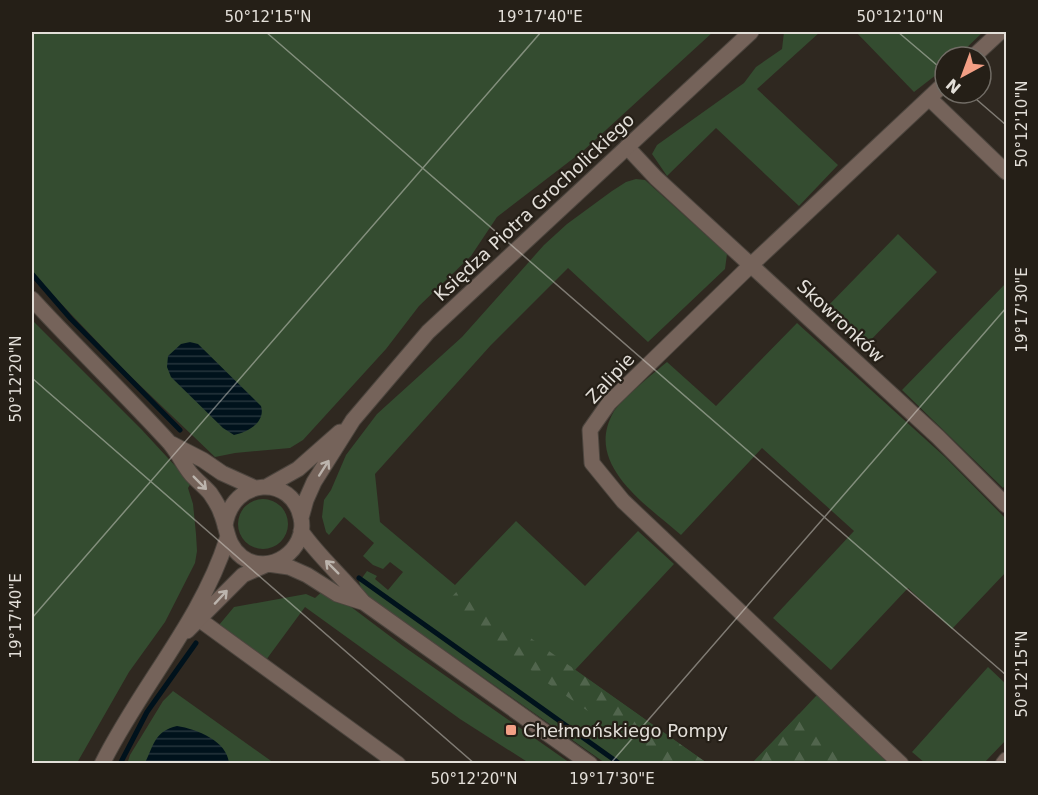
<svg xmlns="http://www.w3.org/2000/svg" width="1038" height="795" viewBox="0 0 1038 795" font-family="'DejaVu Sans',sans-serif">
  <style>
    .green { fill: #344c30 }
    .forest { fill: url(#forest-firs) }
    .water { fill: url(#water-rules) }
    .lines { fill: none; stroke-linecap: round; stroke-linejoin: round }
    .stream { stroke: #00121c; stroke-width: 5 }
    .minor-casing { stroke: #4c453e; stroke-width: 17 }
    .tertiary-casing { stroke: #4c453e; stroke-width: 17 }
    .minor { stroke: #75635a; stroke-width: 15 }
    .tertiary { stroke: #75635a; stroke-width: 15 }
    .oneway { stroke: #bcb4ad }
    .ticks { fill: none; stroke: #e3dfd9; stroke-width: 1.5; stroke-opacity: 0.45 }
    .poi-dot { fill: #f39f85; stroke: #251f17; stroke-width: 2 }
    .labels { text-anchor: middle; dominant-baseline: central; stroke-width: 4.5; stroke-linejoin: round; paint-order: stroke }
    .street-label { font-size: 18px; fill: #e3dfd9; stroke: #251f17 }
    .poi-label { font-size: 18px; fill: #e3dfd9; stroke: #251f17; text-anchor: start }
    .neatline { fill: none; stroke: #e3dfd9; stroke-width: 2 }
    .ticks-label { font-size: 15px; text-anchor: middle; fill: #e3dfd9 }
  </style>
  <defs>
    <pattern id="forest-firs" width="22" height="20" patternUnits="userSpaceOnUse" patternTransform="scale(1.5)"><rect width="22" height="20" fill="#344c30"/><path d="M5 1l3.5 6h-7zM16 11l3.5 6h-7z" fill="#51654d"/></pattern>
    <pattern id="water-rules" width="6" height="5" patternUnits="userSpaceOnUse" patternTransform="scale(1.5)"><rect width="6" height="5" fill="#00121c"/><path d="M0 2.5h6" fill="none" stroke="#25343c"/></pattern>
  </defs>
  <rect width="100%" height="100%" fill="#2f2820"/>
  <path class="green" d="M32 32H713L583 151 497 217 471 256 419 306 386 349 303 440 290 448 235 453 215 457 125 371 32 273Z
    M784 32H820L757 89 838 165 799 206 716 128 667 176 652 154 657 145 744 83 756 67 782 49Z
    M856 32H983L957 57H945V68L914 92Z
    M636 179 645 180 727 254 725 269 648 342 568 268 491 345 375 474 380 522 455 585 516 521 585 586 638 531 674 564 575 670 707 763H605L363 593 359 582 367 571 377 576 375 579 388 590 403 572 390 562 383 569 373 565 363 556 374 543 344 517 329 535 326 532 322 517 324 500 331 490 346 455 377 414 462 337 544 245 567 224 612 191 626 182Z
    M898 234 937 272 862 349 823 311Z
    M1006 283V484L1003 488 902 390Z
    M32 320 142 430 191 483 188 488 193 504 196 534 197 551 195 563 165 622 129 672 77 763H32Z
    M797 323 945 457 1006 519V572L952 629 908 588 831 670 773 618 854 531 762 448 681 535C647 505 584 465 613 413 619 401 655 372 667 362L716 406Z
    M238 524a25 25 0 1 1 50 0a25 25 0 1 1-50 0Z
    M326 588 403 646 570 763H529L460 719 305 607 266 660 219 625 234 607 306 594 315 598Z
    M988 667 1006 684V740L984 763H925L912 752Z
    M173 691 274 763 127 764 130 755 163 701Z
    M825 695 894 764H752L816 696Z"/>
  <path class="forest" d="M460 588 694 754 707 763H663L543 680 447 602Z
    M799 714 851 763H752Z"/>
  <path class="water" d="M190 342 198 344 261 406C266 422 247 433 234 435L223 428 171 377 167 367 168 356 181 344Z
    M177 726C197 729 227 741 229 763H145C154 744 155 731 177 726Z"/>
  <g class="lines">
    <path class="stream" d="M32 274 71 319 180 430
      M359 578 620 764
      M120 764 147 712 196 643"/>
    <g class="minor-casing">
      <path id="minor" d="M973 57 1000 32
        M929 98 1006 172
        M627 147 656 178 938 437 1006 505
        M200 620 398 764
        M901 764 623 501 592 463 590 430 609 403 751 265 945 83
        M1003 764 1006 760"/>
    </g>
    <g class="tertiary-casing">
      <path id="tertiary" d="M32 299C76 347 123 392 167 440 177 450 182 463 191 474 197 481 204 486 210 493 214 499 219 506 221 513 228 529 226 545 242 557 269 577 308 550 301 518 293 475 232 476 225 526
        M172 444 203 460 222 473 255 488
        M266 487 298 469 340 432
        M301 518 306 500 314 482 353 420 428 332 751 32
        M301 531C319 557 343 577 363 602L590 764
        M187 631 243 575 268 564 289 567 307 575 337 594 362 602
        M102 764C140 687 201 621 227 539"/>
    </g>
    <use href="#minor" class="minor"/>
    <use href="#tertiary" class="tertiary"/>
  </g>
  <defs><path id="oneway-shaft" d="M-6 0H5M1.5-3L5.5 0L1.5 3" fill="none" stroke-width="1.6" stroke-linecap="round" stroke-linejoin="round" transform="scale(1.5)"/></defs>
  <g class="oneway">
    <use href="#oneway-shaft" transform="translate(324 468) rotate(-57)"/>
    <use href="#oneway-shaft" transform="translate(200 483) rotate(45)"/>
    <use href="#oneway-shaft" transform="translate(332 567) rotate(-135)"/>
    <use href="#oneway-shaft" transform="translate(221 597) rotate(-47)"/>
  </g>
  <path class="ticks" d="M266 32 1006 675M898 32 945 72M969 93 1006 125M32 378 475 764M32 618 541 32M610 764 1006 308"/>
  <rect class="poi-dot" x="505" y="724" width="12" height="12" rx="3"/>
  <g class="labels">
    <g class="street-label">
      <text transform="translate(534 207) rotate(-43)">Księdza Piotra Grocholickiego</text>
      <text transform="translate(841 321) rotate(43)">Skowronków</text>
      <text transform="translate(610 378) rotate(-47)">Zalipie</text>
    </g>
    <g class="poi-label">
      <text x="523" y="730">Chełmońskiego Pompy</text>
    </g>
  </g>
  <rect width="1038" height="795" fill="none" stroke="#251f17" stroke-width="66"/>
  <g transform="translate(963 75) rotate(221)"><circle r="28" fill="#251f17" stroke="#716c65" stroke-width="1.5"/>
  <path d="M0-4.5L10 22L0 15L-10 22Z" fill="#f39f85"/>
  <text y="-9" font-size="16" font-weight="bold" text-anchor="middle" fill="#e3dfd9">N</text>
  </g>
  <rect x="33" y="33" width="972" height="729" class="neatline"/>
  <g class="ticks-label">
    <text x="268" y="22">50°12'15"N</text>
    <text x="540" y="22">19°17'40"E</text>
    <text x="900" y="22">50°12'10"N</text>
    <text transform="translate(1022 124) rotate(-90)" y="5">50°12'10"N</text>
    <text transform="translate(1022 310) rotate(-90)" y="5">19°17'30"E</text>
    <text transform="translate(16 379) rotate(-90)" y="5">50°12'20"N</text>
    <text transform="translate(16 616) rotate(-90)" y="5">19°17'40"E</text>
    <text transform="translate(1022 674) rotate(-90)" y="5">50°12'15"N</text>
    <text x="474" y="784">50°12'20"N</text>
    <text x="612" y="784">19°17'30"E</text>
  </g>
</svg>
